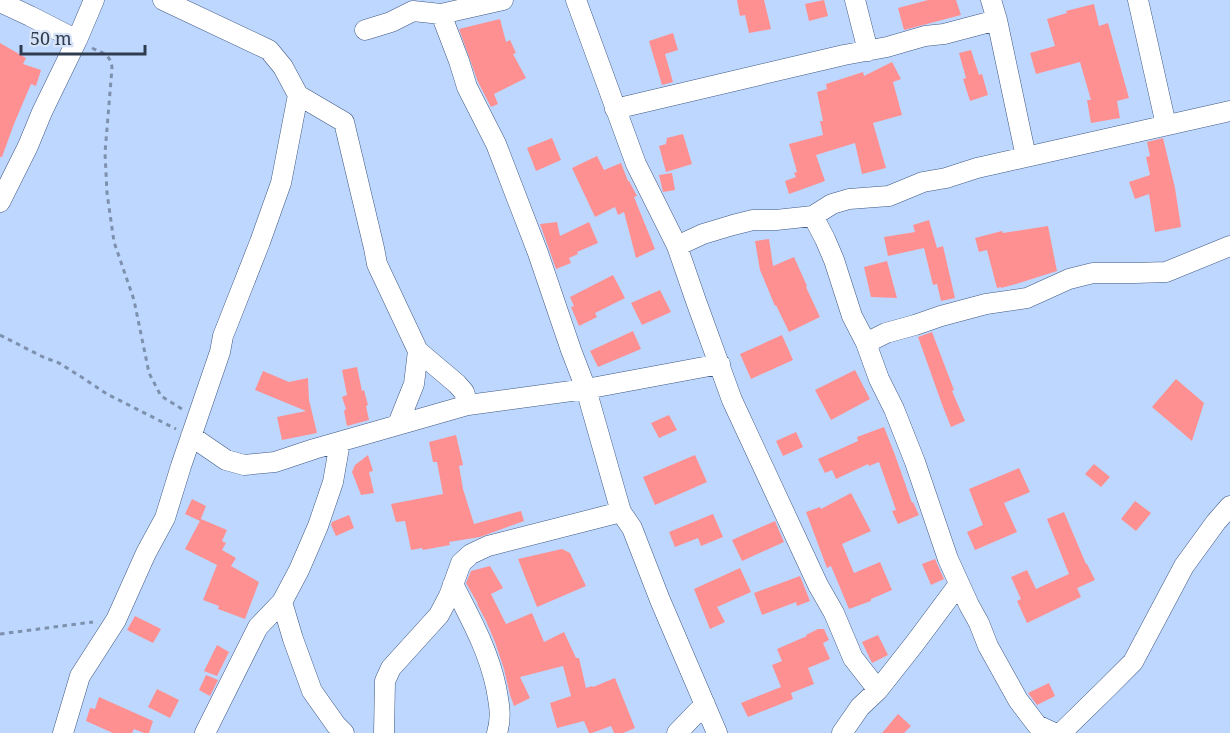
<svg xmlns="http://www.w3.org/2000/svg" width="1230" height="733" viewBox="0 0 1230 733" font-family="'Noto Serif',serif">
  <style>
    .building { fill: #fe9091 }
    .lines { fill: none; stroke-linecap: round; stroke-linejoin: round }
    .minor-casing { stroke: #3e5882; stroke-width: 21 }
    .path { stroke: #7d91af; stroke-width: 3; stroke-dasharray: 4.5 4.5; stroke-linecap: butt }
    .minor { stroke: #fff; stroke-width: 20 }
  </style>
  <rect width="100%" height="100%" fill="#bed7ff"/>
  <path class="building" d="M737 0H764L771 29 749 33 745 15 740 16Z
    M824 0 828 16 809 21 805 4Z
    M928 0H956L961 15 904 30 898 8Z
    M1094 4 1099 26 1108 23 1129 98 1117 101 1120 118 1091 123 1087 100H1091L1080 62 1036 74 1030 53 1055 46 1047 19 1067 13 1066 11Z
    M500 19 506 42 510 40 516 53 513 54 526 78 494 94 498 104 491 107 478 82 459 29Z
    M673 33 678 50 665 54 673 82 662 85 649 41Z
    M0 43 26 58 23 64 41 70 36 86 31 84 14 124 2 157H0Z
    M971 50 979 75 982 74 988 95 970 101 963 79 966 78 959 53Z
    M892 62 901 79 893 82 902 115 873 123 886 168 862 174 855 143 816 155 825 181 789 194 785 181 796 177 794 173 797 172 789 144 823 135 820 121H823L817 92 827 89 826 84 863 72 864 76Z
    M683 134 692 164 666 172 659 146 666 144 667 138Z
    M552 138 561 160 536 171 527 148Z
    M1163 138 1175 188 1181 227 1155 232 1149 194 1135 199 1129 182 1150 175 1146 157 1150 156 1147 142Z
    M597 156 604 170 621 163 628 181H629L637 196 634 197 655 249 636 258 624 212 618 215 615 207 595 217 572 168Z
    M672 173 675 190 663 192 659 175Z
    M929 220 937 248 943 246 955 298 941 301 937 284 933 285 924 248 888 256 884 237 915 232 913 225Z
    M557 222 560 236 589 222 598 243 577 252 578 254 569 258 571 263 556 269 540 224Z
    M1048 226 1057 271 1016 284 1001 288V287L997 288 987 250 979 252 975 238 1002 231 1003 233Z
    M769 239 773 266 794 257 807 286 806 287 820 317 789 332 776 305 775 306 760 270 755 241Z
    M887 261 897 298 871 297 864 267Z
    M613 275 625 298 595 313 597 317 579 326 571 307 574 306 570 297Z
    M660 290 671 312 642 325 631 303Z
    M633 331 641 349 598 367 590 351Z
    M932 332 954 390 952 391 965 421 951 427 943 407 918 337Z
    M782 335 793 360 751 379 740 354Z
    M357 367 362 391 364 390 368 405 366 406 369 420 347 426 344 411 346 409 342 397 347 395 342 370Z
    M855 370 870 399 831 420 815 390Z
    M263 371 289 382 308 378 309 400 317 433 282 440 277 417 306 411 255 390Z
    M1176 379 1204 403 1192 441 1152 407Z
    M669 415 677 430 659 438 651 423Z
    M884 427 895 455 912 503 913 502 919 515 898 524 892 511 896 510 879 462 869 466 868 464 836 479 832 470 825 473 818 459 858 441 857 437Z
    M796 432 803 447 783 456 776 441Z
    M456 435 463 465 459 466 463 489 474 524 521 511 524 521 480 537 449 542 450 545 423 550 422 548 411 550 405 521 396 522 391 504 443 494 437 462H433L429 442Z
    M368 455 373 471 369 472 374 493 361 495 352 472 355 465Z
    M695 455 707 482 655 505 643 477Z
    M1094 464 1110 477 1101 487 1085 474Z
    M1019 468 1030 492 1004 503 1017 532 975 550 967 532 983 525 969 489Z
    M851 493 871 531 842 544 854 573 880 562 892 590 871 599V601L849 609 831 566 827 568 806 512 820 507 821 509Z
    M192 499 206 506 200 521 185 514Z
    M1135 501 1151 513 1136 531 1121 519Z
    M1064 512 1086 564H1087L1095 580 1077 588 1081 597 1027 623 1017 601 1021 599 1011 577 1027 570 1036 589 1069 574 1047 519Z
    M713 514 723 537 701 546 698 538 675 547 669 532Z
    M349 515 354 528 336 536 331 525 332 522Z
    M201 519 227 530 222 541 226 543 222 550 236 558 231 566 259 582 245 619 218 609 219 606 203 600 217 565 185 549Z
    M775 521 784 542 742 561 732 540Z
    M562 549 570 553 586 586 537 607 518 559Z
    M935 559 944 579 931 585 922 564Z
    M490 566 503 588 491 594 506 624 532 613 544 642 564 632 576 658H579L586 688 592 686 593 687 615 678 635 728 623 733H614L611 726 592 733H589L584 721 557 728 550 703 571 696 563 666 520 677 530 698 514 706 510 695 504 669 495 642 486 621 477 604H478L466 583 471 571Z
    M740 568 751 592 717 607 725 622 710 629 694 589Z
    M800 576 810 601 797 606 796 602 762 615 754 593Z
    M135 616 161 629 153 643 127 630Z
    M818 629H824L829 640 823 643 830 659 808 668 814 684 791 693 793 699 748 717 741 703 781 687 772 665 782 661 777 649 807 636 806 635Z
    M878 635 888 655 872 663 862 642Z
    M217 645 229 652 217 676 204 671Z
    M206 675 218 680 210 696 199 690Z
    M1049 683 1055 696 1037 705 1028 693Z
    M157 689 179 700 170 718 148 707Z
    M99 697 153 721 149 733H144L134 729 132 733H113L86 721 90 708 95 709Z
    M898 714 911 726 904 733H882Z"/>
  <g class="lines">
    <g class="minor-casing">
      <path id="minor" d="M163 0 269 50 283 67 298 95 344 122 374 248 377 264 418 351 457 384 464 392 468 405
        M576 0 636 164 677 246 696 301 732 400 818 585 834 613 853 658 878 690
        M855 0 868 51
        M991 0 997 20 1026 157 1230 111
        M1138 0 1166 125
        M0 2 30 16 77 40
        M441 14 459 61 467 87 496 144 538 253 571 350 586 389 621 512 632 528 660 600 717 733
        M365 30 391 22 413 11 441 14 503 0
        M615 109 844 55 887 47 925 36 944 34 997 20
        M0 202 28 146 42 112 77 40 94 0
        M813 216 825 239 834 260 852 316 866 343 879 379 894 409 915 462 948 559 969 605 979 623 988 646 1018 700 1037 725 1054 733
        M677 246 703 234 733 225 753 220H776L813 216 832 204 849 199 889 196 923 182 946 178 977 168 1026 157
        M866 343 886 333 915 325 941 316 986 304 1027 298 1069 279 1093 273H1135L1166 272 1230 246
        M398 424 414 384 418 351
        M191 436 226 460 244 465 275 462 314 449 468 405 586 389 720 364
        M453 584C470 618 488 649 496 687 499 703 502 717 497 733
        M282 602 293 639 312 691 336 725 344 733
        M63 733 80 676 116 620 146 553 165 518 181 466 220 352 223 336 260 242 281 183 298 95
        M205 733 258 627 282 602 299 570 318 526 333 482 340 442
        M384 733 385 681 391 668 439 615 449 596 461 563 471 554 488 546 621 512
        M677 733 705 704
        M842 733 860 707 878 690 915 643 959 584
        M1061 733 1107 688 1133 662 1184 566 1216 522 1230 506"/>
    </g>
    <path class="path" d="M92 48C103 53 111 55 112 68L105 153 107 193 114 242 134 300 149 373 161 396 182 409
      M0 335 43 357 59 363 83 378 107 394 176 429
      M0 634 93 622"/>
    <use href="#minor" class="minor"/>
  </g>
  <path d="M21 45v9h124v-9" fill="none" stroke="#2f3c4f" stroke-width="3"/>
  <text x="30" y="45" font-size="18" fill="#2f3c4f" stroke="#d7e4f8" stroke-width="4.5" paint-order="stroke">50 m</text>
</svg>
